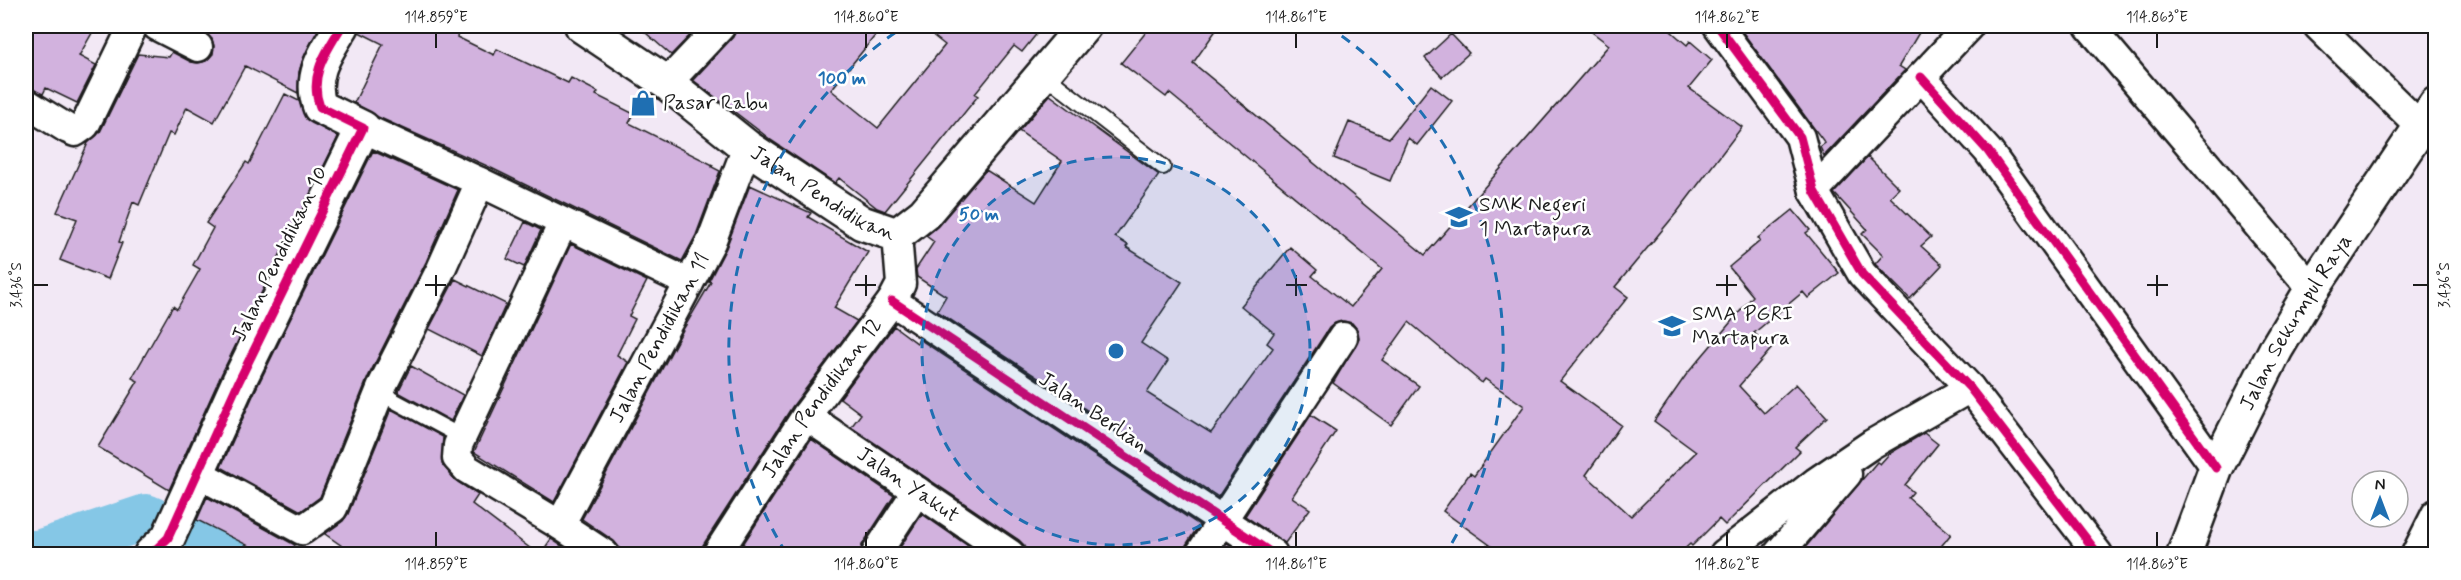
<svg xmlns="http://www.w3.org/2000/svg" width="2461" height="580" viewBox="0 0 2461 580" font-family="Mynerve,sans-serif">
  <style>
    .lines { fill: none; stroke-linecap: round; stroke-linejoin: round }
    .river { stroke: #85c7e6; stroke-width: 46 }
    .building { fill: #d2b2de; stroke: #1c1c1c; stroke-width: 1.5 }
    .lane-casing { stroke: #1c1c1c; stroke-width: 18 }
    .street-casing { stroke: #1c1c1c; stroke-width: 33 }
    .secondary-casing { stroke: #1c1c1c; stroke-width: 38 }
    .lane { stroke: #fff; stroke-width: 14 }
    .street { stroke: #fff; stroke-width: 28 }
    .secondary { stroke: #fff; stroke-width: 33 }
    .cycleway-casing { stroke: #fff; stroke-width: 13 }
    .cycleway { stroke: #d6006c; stroke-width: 9 }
    .ticks { fill: none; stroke: #1c1c1c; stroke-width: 2 }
    .ring { fill: none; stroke: #1f6fb2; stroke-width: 3; stroke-dasharray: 10 8 }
    .labels { text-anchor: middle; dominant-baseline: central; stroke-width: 5; stroke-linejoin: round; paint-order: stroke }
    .poi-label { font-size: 21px; fill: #1c1c1c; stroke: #fff; text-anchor: start }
    .street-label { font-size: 21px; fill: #1c1c1c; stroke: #fff }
    .centre { fill: #1f6fb2; stroke: #fff; stroke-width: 3 }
    .ring-label { font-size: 18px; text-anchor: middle; font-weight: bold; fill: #1f6fb2; stroke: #fff; stroke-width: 5; stroke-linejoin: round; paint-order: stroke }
    .neatline { fill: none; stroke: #1c1c1c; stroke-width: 2 }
    .ticks-label { font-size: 15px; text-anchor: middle; fill: #1c1c1c }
  </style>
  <rect width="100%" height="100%" fill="#f2e8f5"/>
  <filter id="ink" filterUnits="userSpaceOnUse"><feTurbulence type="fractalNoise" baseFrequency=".0167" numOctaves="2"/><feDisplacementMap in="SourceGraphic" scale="12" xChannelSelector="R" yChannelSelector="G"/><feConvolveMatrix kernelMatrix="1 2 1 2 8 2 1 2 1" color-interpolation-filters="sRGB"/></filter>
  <g filter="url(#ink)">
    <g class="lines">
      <path class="river" d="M26 553H38L146 517 231 554"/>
    </g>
    <path class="building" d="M26 26H96L79 56 96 65 77 103 46 88 43 94 26 87Z
      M192 26H320L303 59 299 72 298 93 245 66 214 122 187 107 174 135 169 133 139 205 133 202 119 242 122 243 108 279 60 260 77 219 57 212 88 143 100 132 138 54 169 57 172 52 191 62 198 63 206 61 213 54 214 46 212 39Z
      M361 26H440L458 34 457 37 494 55 497 49 568 83 571 78 598 92 596 95 634 114 629 123 713 165 712 167 720 171 696 235 682 261 485 165 378 117 354 103 383 44 359 32Z
      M638 26H699L671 55Z
      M737 26H883L831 90 878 128 945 45 921 26H1043L1022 52 1014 46 975 94 978 96 885 211 877 208 839 178 835 183 771 140 693 80 733 37Z
      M1151 26H1219L1193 63 1425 255 1609 45 1584 26H1665L1687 45 1690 41 1712 60 1689 88 1742 127 1678 211 1615 287 1628 297 1560 381 1621 425 1586 475 1631 516 1696 452 1654 421 1686 375 1753 296 1729 267 1760 241 1758 238 1793 210 1810 230 1806 233 1839 273 1808 298 1803 292 1754 333 1772 348 1739 386 1764 413 1796 384 1827 417 1795 447 1800 451 1725 525 1719 519 1692 546 1690 544 1678 555H1504L1443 511 1470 473 1474 476 1524 406 1485 379 1482 383 1409 322 1382 360 1419 386 1391 425 1333 383 1359 339 1357 329 1352 323 1343 321 1335 323 1329 328 1218 497 937 311 946 296 917 277 916 269 934 242 926 236 938 226 986 170 1036 202 1062 161 1019 131 1050 95 1159 175 1115 237 1128 245 1126 247 1182 282 1141 343 1168 361 1147 393 1211 433 1273 348 1267 343 1274 333 1241 306 1290 247 1317 270 1312 276 1351 307 1382 269 1169 93 1166 97 1121 63Z
      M1738 26H1923L1899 66 1905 70 1824 156 1820 147 1825 143Z
      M1451 34 1469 53 1442 77 1425 58Z
      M1431 85 1452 101 1417 145 1408 138 1390 181 1334 158 1349 122 1389 138Z
      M285 94 299 101 306 119 338 137 222 373 169 490 98 447 138 381 132 378 173 306 177 309 200 269 193 265 213 228 206 223 246 162 249 164Z
      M373 151 458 190 426 262 368 377 320 497 301 511 221 467 256 389Z
      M1868 157 1899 188 1890 197 1931 237 1921 246 1942 265 1910 299 1875 264 1883 255 1862 234 1867 229 1834 193Z
      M750 185 811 213 808 217 868 252 834 308 857 321 792 407 703 545 701 555H620L619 547 614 541 582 519 684 328 711 282 709 281 726 248Z
      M525 222 541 230 524 267 507 259Z
      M571 244 647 281 629 316 635 319 617 355 628 362 554 502 474 452Z
      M455 279 506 304 482 356 429 329Z
      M894 326 917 343 919 339 1199 525 1186 545 1184 555H1026L1025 546 1019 540 851 427 861 414 840 398Z
      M411 366 463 395 451 421 398 392Z
      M391 409 443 437 442 464 455 480 478 495 472 504 539 555H355L325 534 343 521 348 514Z
      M1311 415 1336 431 1292 497 1310 509 1285 543 1245 516Z
      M1924 433 1938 444 1905 485 1913 492 1908 498 1951 534 1934 555H1799L1877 462 1880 464 1889 454Z
      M811 439 894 496 862 545 860 555H736Z
      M207 497 295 545 290 555H267L197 520Z
      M922 514 981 555H895Z
      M551 539 575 555H540Z
      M1227 543 1244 555H1219Z"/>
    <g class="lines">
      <g class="lane-casing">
        <path id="lane" d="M1042 73 1163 167
          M380 393 462 437"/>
      </g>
      <g class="street-casing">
        <g id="street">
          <path d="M157 26 198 47"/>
          <path d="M1718 26 1800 137 1814 191 1862 274 1970 388 2098 554"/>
          <path d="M2089 26 2312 289"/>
          <path d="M2318 26 2420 126"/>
          <path d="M1921 77 1988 151 2216 468"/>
          <path d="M667 83 721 26"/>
          <path d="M26 103 68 129 75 132 85 125 133 26"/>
          <path d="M363 128 480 182 689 283"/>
          <path d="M1814 191 1969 26"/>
          <path d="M563 223 458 445 457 458 467 469 560 525 604 554"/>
          <path d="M892 301 1273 554"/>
          <path id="s1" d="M806 416 1010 554"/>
          <path d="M199 474 302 530 333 508 383 384 441 269 480 182"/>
          <path id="s2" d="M560 525 711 242 747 147"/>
          <path id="s3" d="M717 554 806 416 892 301 901 284 897 235"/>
          <path d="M876 554 917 491"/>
          <path d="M1200 554 1343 337"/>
          <path d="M1724 554 1816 482 1872 444 1970 388"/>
          <path d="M1778 554 1847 474"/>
          <path d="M2416 554 2436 514"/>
        </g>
      </g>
      <g class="secondary-casing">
        <g id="secondary">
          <path id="s4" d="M582 26 667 83 747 147 862 223 897 235 924 214 1084 26"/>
          <path d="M151 554 168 538 239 381 363 128 320 107C308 76 326 52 342 26"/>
          <path id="s5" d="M2184 554 2216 468 2276 349 2312 289 2436 104"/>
        </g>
      </g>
      <use href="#lane" class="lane"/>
      <use href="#street" class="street"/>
      <use href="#secondary" class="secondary"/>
      <g class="cycleway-casing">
        <path id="cycleway" d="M1718 26 1800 137 1814 191 1862 274 1970 388 2098 554
          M1921 77 1988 151 2216 468
          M892 301 1273 554
          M151 554 168 538 239 381 363 128 320 107C308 76 326 52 342 26"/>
      </g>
      <use href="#cycleway" class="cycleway"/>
    </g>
  </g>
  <path class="ticks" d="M436 33V48M866 33V48M1296 33V48M1727 33V48M2157 33V48M436 275V296M866 275V296M1296 275V296M1727 275V296M2157 275V296M33 285H48M425 285H446M855 285H876M1286 285H1307M1716 285H1737M2147 285H2168M2413 285H2428M436 532V547M866 532V547M1296 532V547M1727 532V547M2157 532V547"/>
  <circle cx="1116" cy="351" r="194" fill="#1f6fb2" fill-opacity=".12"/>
  <g class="ring">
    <circle cx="1116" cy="351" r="194"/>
    <path d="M786 553A387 387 0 0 1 905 26M1327 26A387 387 0 0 1 1446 553"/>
  </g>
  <defs>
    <g id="shop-bare" transform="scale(2.07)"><path d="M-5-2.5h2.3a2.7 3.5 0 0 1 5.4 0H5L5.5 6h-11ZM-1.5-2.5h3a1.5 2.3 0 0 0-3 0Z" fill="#1f6fb2" stroke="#fff" stroke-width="2.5" paint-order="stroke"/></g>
    <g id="school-bare" transform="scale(2.07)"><path d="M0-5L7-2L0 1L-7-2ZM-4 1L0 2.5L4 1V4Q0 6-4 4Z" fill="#1f6fb2" stroke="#fff" stroke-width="2.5" paint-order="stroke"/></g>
  </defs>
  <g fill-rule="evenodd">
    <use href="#shop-bare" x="643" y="103"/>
    <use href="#school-bare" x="1459" y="217"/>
    <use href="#school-bare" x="1672" y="326"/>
  </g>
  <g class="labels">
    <g class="poi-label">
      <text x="663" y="103">Pasar Rabu</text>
      <text x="1479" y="205">SMK Negeri<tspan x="1479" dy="24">1 Martapura</tspan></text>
      <text x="1692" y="314">SMA PGRI<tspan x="1692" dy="24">Martapura</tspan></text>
    </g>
    <g class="street-label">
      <text stroke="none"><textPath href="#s4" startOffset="294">Jalan Pendidikan</textPath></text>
      <text transform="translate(280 254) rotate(-64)">Jalan Pendidikan 10</text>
      <text stroke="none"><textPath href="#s5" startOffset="258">Jalan Sekumpul Raya</textPath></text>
      <text stroke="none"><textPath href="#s2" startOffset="212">Jalan Pendidikan 11</textPath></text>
      <text stroke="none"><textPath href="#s3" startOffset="188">Jalan Pendidikan 12</textPath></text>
      <text transform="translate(1093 412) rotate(34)">Jalan Berlian</text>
      <text stroke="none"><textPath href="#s1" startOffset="123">Jalan Yakut</textPath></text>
    </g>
  </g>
  <circle cx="1116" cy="351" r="9" class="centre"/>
  <g class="ring-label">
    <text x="842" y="84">100 m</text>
    <text x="979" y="220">50 m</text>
  </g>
  <rect width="2461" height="580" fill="none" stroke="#fff" stroke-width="66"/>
  <g transform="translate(2380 499)"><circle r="28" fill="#ffffff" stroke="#a4a4a4" stroke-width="1.5"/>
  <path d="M0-4.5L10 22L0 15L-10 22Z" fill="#1f6fb2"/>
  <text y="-9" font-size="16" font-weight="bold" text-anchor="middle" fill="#1c1c1c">N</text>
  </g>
  <rect x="33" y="33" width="2395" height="514" class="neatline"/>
  <g class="ticks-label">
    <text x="436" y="22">114.859°E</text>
    <text x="866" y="22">114.860°E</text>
    <text x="1296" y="22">114.861°E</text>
    <text x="1727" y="22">114.862°E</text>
    <text x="2157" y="22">114.863°E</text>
    <text transform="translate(16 285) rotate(-90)" y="5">3.436°S</text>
    <text transform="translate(2444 285) rotate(-90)" y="5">3.436°S</text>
    <text x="436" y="569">114.859°E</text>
    <text x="866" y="569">114.860°E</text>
    <text x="1296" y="569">114.861°E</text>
    <text x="1727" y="569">114.862°E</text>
    <text x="2157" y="569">114.863°E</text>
  </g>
</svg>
